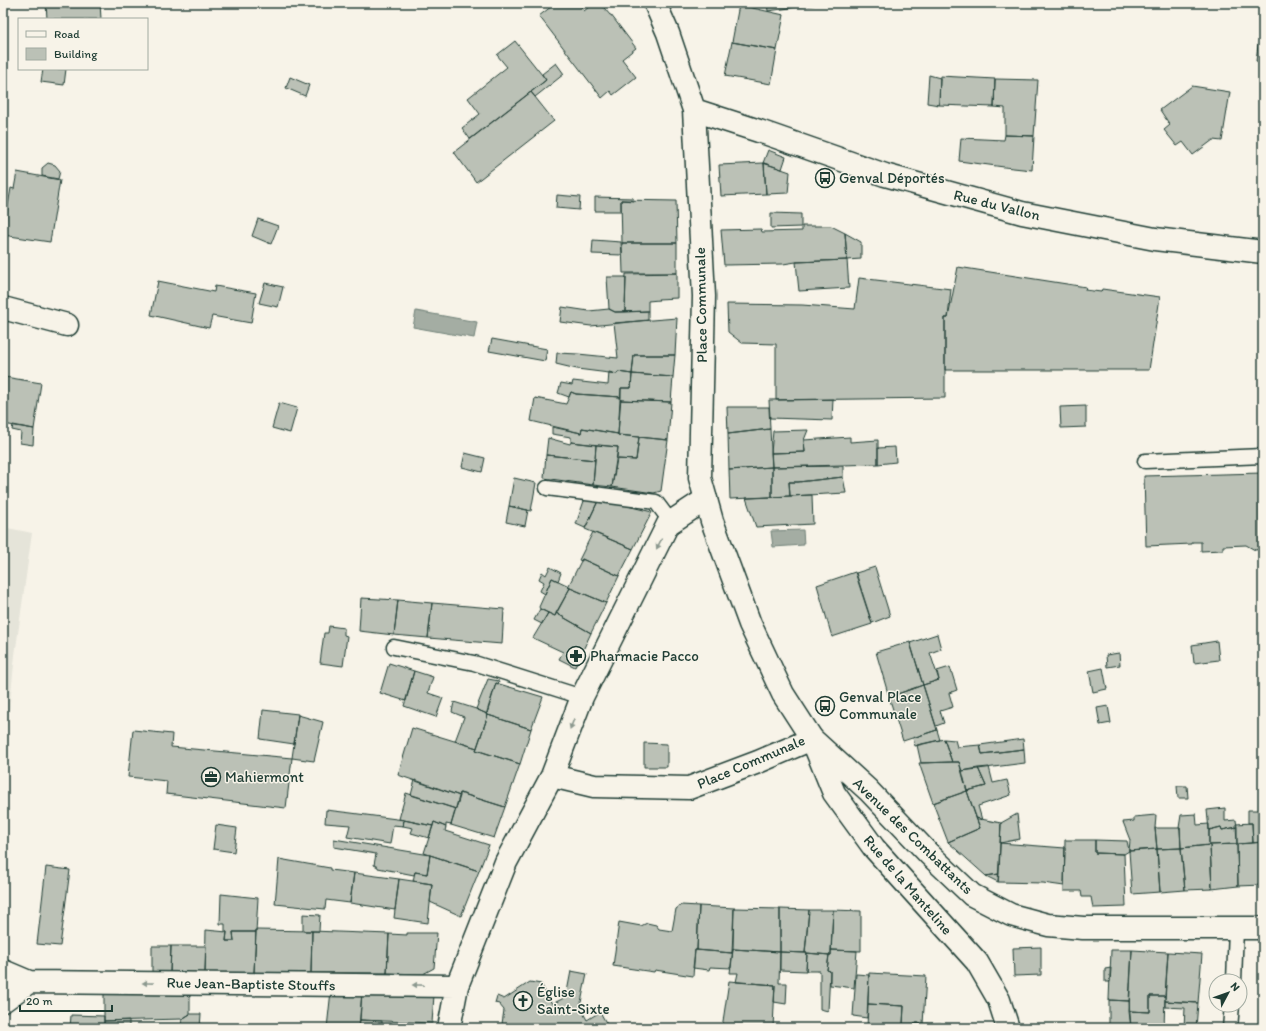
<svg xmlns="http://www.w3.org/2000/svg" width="1266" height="1031" viewBox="0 0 1266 1031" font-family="Itim,sans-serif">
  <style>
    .built { fill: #e5e4d9 }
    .water { fill: #a4ada3; stroke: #6f8077 }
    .building { fill: #bbc1b6; stroke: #1f3d34 }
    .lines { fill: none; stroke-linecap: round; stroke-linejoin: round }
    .lane-casing { stroke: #1f3d34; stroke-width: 17 }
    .street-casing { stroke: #1f3d34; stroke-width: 25 }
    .secondary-casing { stroke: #1f3d34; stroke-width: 25 }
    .lane { stroke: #f7f3e8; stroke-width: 14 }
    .street { stroke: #f7f3e8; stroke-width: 22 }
    .secondary { stroke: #f7f3e8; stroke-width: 22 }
    .oneway { fill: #8b988e }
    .labels { text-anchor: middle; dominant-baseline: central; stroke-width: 3; stroke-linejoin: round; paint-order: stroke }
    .poi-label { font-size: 15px; fill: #1f3d34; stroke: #f7f3e8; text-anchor: start }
    .street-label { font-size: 15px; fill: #1f3d34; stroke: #f7f3e8 }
  </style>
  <rect width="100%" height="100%" fill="#f7f3e8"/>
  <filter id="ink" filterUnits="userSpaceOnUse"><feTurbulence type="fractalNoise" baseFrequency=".025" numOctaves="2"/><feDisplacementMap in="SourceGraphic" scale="8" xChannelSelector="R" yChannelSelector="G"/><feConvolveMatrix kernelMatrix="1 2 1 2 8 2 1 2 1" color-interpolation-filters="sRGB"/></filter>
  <g filter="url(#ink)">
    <path class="built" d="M3 527 32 533 15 655 3 768Z"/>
    <path class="water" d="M416 311 477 322 474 338 413 327Z
      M803 530 804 545 773 547 771 531Z"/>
    <path class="building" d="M46 3H100L101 19H47Z
      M556 3H578L584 11 594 3H600L610 15H611L636 48 622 59 636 77 613 95 610 91 602 98 539 16Z
      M767 3H819V4L768 11Z
      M739 5 784 15 777 50 732 42Z
      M1259 37 1263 38V62L1256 61Z
      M515 41 546 80 470 139 462 128 480 114 468 98 507 67 497 55Z
      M732 42 777 50 771 84 725 76Z
      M556 63 564 74 535 97 531 92 546 80 542 74Z
      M43 69H66L64 85 41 82Z
      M929 75 940 78 939 105 927 103Z
      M940 76 995 79 994 107 939 105Z
      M290 77 309 85 305 96 286 88Z
      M995 79 1038 80 1034 136 1005 135V108L994 107Z
      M1192 86 1230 92 1222 141 1213 140 1193 155 1183 142 1177 146 1164 130 1170 125 1160 110Z
      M531 92 554 121 476 182 454 152Z
      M1005 135 1034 136 1032 170 1004 167 959 161 961 138 1004 140Z
      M768 150 786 157 782 169 763 163Z
      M48 163 55 165 60 171 58 179 42 176V168Z
      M764 163 766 194 721 196 719 165Z
      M764 163 790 172 788 193 766 194Z
      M17 172 60 180 50 242 3 235 11 188 14 189Z
      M557 195 580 197 579 210 556 208Z
      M595 197 633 198 634 201 621 200V211H595Z
      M621 200 676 201 677 243H622Z
      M771 213 801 214V227L771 228Z
      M258 219 278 226 271 244 252 236Z
      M802 226H831L845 233 847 260 796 262 783 264 724 265 721 230 761 229 762 232 802 231Z
      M845 233 861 242V259L847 260Z
      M593 240 621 242 622 255 592 254Z
      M622 243H677V273H623Z
      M847 260 849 288 799 291 796 262Z
      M958 267 1086 287 1085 290 1101 292 1102 289 1160 297 1149 370H945V318H948Z
      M677 273V298L658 299 659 300 648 301V311L625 312 626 274Z
      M607 277H626L625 312H615L609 309Z
      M859 278 951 289 948 318H945V398L776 400V344L742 343 728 332 727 304 802 305 855 309Z
      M158 281 214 292 215 286 256 293 251 323 212 316 209 328 151 315Z
      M265 283 283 287 278 307 259 303Z
      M562 307 589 311 609 309 615 312 648 311V320L591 326 560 322Z
      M677 318 675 355H634L632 374 618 372 617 374 577 369 556 364 557 353 578 354 618 358 614 323Z
      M492 339 547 349 545 361 489 351Z
      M634 355H675L673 377 632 374Z
      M609 372 617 374 618 372 632 374 631 388H621V397L576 394 571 392 569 397 558 393 561 383 572 385 573 381 608 385Z
      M632 374 673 377 671 402 620 400 621 388H631Z
      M5 377 41 383 34 429 3 424V391Z
      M571 392 576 394 621 397 618 434 582 428 581 433 531 421 535 398 566 404Z
      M833 399 832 420 770 418 769 400Z
      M620 400 671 402 668 440 618 435Z
      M279 403 297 408 290 433 272 428Z
      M1086 406V427L1061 428 1060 407Z
      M727 407H769L770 429 728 434Z
      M13 425 34 429 33 445 20 443 21 432 12 430Z
      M552 427 581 433 582 428 618 434V435L639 437 636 460 617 459 618 447 571 442V437L552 434Z
      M770 429 772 467 729 470 728 434Z
      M808 430 804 440 805 452 771 453 773 431Z
      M639 437 668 440 661 491 654 493 612 487 617 459 636 460Z
      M850 437V442L878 440V464L772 467 771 453 805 452 804 440Z
      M548 438 570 444 571 442 596 445 595 460 546 455Z
      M596 445 618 447 612 487 593 485Z
      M895 447 896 462 878 464V448Z
      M465 453 485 458 482 472 462 467Z
      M546 455 595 460 593 485 544 478Z
      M843 466V477L798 482H789L790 496 772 497V467Z
      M772 467V497L730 499 729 470Z
      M1263 473V549L1255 550 1246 545 1223 546V550L1201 551V542H1192V544L1146 546 1144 476Z
      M843 477 846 493 790 496 789 482H798Z
      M514 478 536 483 531 511 509 506Z
      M812 495 813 524 756 527 746 498Z
      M585 498 597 503 585 528 576 524Z
      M599 499 652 512 633 549 585 529Z
      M509 506 528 510 525 526 506 522Z
      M593 532 633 549 619 576 582 559V561L579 560Z
      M582 559 619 576 606 603 568 587Z
      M550 567 561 573 558 581 552 578 545 594 540 591 544 582 539 579 542 572 546 575Z
      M875 567 890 616 872 623 856 573Z
      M855 572 872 624 832 637 817 585Z
      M552 578 569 586 568 587 570 588 555 616 540 609 539 607Z
      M570 588 606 603 591 633 556 613Z
      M361 598 398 600 394 635 359 631Z
      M398 600 432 603 428 638 394 635Z
      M432 603 504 609 502 644 428 638Z
      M540 609 548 613 542 624 534 620Z
      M548 613 555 616 556 613 591 633 575 667 559 659 563 652 533 638Z
      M329 626 344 628V635L347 636 343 666 320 663 324 633H328Z
      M937 634 941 649 930 653 939 680 923 685 910 643Z
      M1217 641 1219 660 1194 663 1192 645Z
      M910 642 923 685 889 697 876 652Z
      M1119 653 1120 665 1107 667 1106 655Z
      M389 663 414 671 406 701 380 693Z
      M950 667 957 690 949 693 953 707 940 711 944 723 936 726 923 685 939 680 937 671Z
      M1103 668 1107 689 1093 692 1089 671Z
      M414 671 433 677 428 693 443 698 436 717 404 706Z
      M488 679 499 681 498 684 496 683 487 714 476 709Z
      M496 683 543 697 531 729 488 715H486Z
      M923 685 937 730 903 741 889 697Z
      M454 702 476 709 487 714 486 715H488L477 748 455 741 464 717 452 712Z
      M1108 706 1111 723 1100 725 1097 708Z
      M263 710 298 714 294 744 260 739Z
      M298 715 323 722 314 761 292 758Z
      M488 715 531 729 520 764 476 750Z
      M412 728 477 748 476 750 520 764 505 807 460 793V796L398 775Z
      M133 730 172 734 171 747 292 758 286 808 166 794 167 781 128 777Z
      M937 730 940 740 915 746 913 738Z
      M944 739 952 762 921 763 917 745Z
      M944 739 955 740 957 747 980 745 982 754 1024 749 1025 763 962 771 959 762H952Z
      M1023 739 1024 749 982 754 980 745Z
      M644 743 667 744V767H644Z
      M952 762H959L967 791 933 803 919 763Z
      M989 767 993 783 1007 780 1011 795 978 806 982 820 976 818 967 791 986 786 978 768Z
      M978 768 986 786 967 791 962 771Z
      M415 780 460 796 456 809 411 795Z
      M1177 786H1187L1188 798H1178Z
      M967 791 980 828 948 842 933 803Z
      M406 793 456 809 451 825 446 824V827L434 822 433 826 399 819Z
      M460 793 505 807 494 838 451 825Z
      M1225 808V821L1236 820 1237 827 1222 830 1221 827 1209 830 1207 810Z
      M326 810 351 813 404 820 403 826 393 825 390 844 347 837 350 825 325 823Z
      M1248 810H1263V842L1253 843 1252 823H1248Z
      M1017 814 1020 839 1000 843 1001 823Z
      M1196 814 1197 825 1209 824V845L1181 848 1180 828H1179L1181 815Z
      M1156 815 1155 828 1157 849 1129 851 1130 840 1123 822 1134 821V817Z
      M976 818 1001 823 999 874 986 876 948 842 980 828Z
      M404 820 433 826 429 838 411 833 413 828 403 826Z
      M434 822 446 827 445 831 489 845 479 871 424 853Z
      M1252 823 1253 843 1237 844 1236 824Z
      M216 825 237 828 234 852 213 849Z
      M1221 827 1222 830 1237 827V844L1209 845V830Z
      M1155 828H1180L1181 848 1157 849Z
      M334 839 430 855 427 874 415 872 414 875 378 868V867L374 865 376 854 334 847Z
      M1065 840H1095V853L1124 854 1126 907 1093 908 1091 897H1082L1081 891H1064Z
      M1095 840 1127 841 1129 851 1124 854 1095 853Z
      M1263 842V885L1238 886 1237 844Z
      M1000 843 1065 848 1064 886 1043 883 998 882Z
      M1237 844 1238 886 1212 889 1210 845Z
      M1210 845 1212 889 1185 890 1181 848Z
      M1181 848 1185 890 1160 892 1157 849Z
      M1157 849 1160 892 1132 894 1129 851Z
      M430 855 479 871 461 916 430 902 432 884 413 881 415 872 427 874Z
      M279 859 330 868V870L354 873 350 903 326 900 325 909 275 904Z
      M46 867 70 870 60 946 37 944Z
      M354 873 399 879 395 910 350 903Z
      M999 874 998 882 986 876Z
      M399 879 432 884 428 923 394 918Z
      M221 894 258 898 256 932H233L234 941H226L227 932H225V924H220Z
      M681 905 699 906 697 950H695L693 976 655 970 654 972 613 966 619 922 641 926 647 923 656 925 659 929 672 931 676 909Z
      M699 906 734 908 732 953 697 950Z
      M734 908 780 909V952L733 949Z
      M780 909 809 910 805 953 780 952Z
      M809 910H833L831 955 805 953Z
      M833 910 861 911V951L831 950Z
      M303 914 320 915 319 931H303Z
      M206 930 227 932 226 941H234L233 932H256L254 973H205Z
      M256 930 312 931 311 973H254Z
      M312 931 389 934 387 973H311Z
      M407 933H437L434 968 423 974 387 973 389 934 407 935Z
      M152 946H171L170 973H152Z
      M171 946H206L205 973H170Z
      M1041 947V975L1014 976 1013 948Z
      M733 949 780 952 779 983H787L786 1004 774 1002 775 985 736 982 738 973H730Z
      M733 949 731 968 710 967 709 970 693 968 695 950 732 953Z
      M831 950 857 951 854 988 830 985V971L827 970 829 955H831Z
      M1111 950H1132L1129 1001 1109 1000Z
      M1132 950 1168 952 1165 996H1150V1012L1129 1011Z
      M780 952 807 953 806 971 780 970Z
      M1168 952 1202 954 1198 1003 1165 1001Z
      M807 953 829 955 827 970 830 971 828 1011 820 1009V971H806Z
      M1111 968 1110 982H1105V969Z
      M571 971 587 974 580 1007 587 1020 600 1012 609 1028H516L502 1024 504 1010 499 1004 495 1003 497 996 504 999 530 982 541 984 552 1004 566 997Z
      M869 973 926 976 923 1024H903L904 1006 868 1004Z
      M856 974 869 975 867 1018 853 1016Z
      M729 981 775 985 773 1028H722Z
      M190 991V1014L182 1019 104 1021V993Z
      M331 991 362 992 359 1028H327Z
      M362 992 434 995 432 1023 360 1020Z
      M1150 996H1165L1164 1028H1131L1129 1011 1150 1012Z
      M1109 1000 1129 1001 1131 1028H1109Z
      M1165 1001 1198 1003 1196 1028H1184L1185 1008 1165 1007Z
      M868 1004 904 1006 903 1024H906V1028H867Z
      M190 1014H201L200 1028H181L182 1019Z
      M71 1015 104 1016V1028H70Z
      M129 1020V1028H104V1021Z
      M360 1020 382 1021V1028H359Z
      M6 1022 29 1025V1028H5Z
      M941 1023V1028H906V1024Z"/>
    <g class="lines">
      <g class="lane-casing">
        <path id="lane" d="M1145 461 1263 456
          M547 488 656 502 671 522
          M394 647 474 663 582 697
          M1234 981 1236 928
          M1230 1028 1232 1005"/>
      </g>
      <g class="street-casing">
        <path id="street" d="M3 308 67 325
          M552 776 594 786 689 788 758 762 812 739 868 790 929 854 972 895 1011 915 1048 925 1083 928H1263
          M3 971 29 982
          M3 1001 29 982 457 986
          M449 1028 457 986 506 862 552 776 582 697 668 524 706 499"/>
      </g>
      <g class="secondary-casing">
        <path id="secondary" d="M655 3 668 33 694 110 704 296 700 478 712 521 750 624 783 694 812 739 834 793 874 848 977 962 999 1000 1008 1028
          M694 110 759 131 885 175 1022 213 1155 239 1263 252"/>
      </g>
      <use href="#lane" class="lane"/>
      <use href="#street" class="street"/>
      <use href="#secondary" class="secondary"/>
    </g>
    <defs><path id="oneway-solid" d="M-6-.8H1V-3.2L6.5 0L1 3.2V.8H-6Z"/></defs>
    <g class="oneway">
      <use href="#oneway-solid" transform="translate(659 544) rotate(117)"/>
      <use href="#oneway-solid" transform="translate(572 724) rotate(111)"/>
      <use href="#oneway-solid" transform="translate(148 983) rotate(-179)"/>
      <use href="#oneway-solid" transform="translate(418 985) rotate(-179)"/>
    </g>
  </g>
  <defs>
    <g id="bus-ring" transform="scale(1)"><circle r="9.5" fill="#f7f3e8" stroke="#1f3d34" stroke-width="1.5"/><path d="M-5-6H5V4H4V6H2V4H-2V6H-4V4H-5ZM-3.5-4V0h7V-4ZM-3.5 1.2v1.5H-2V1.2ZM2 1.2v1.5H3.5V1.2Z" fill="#1f3d34"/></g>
    <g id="pharmacy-ring" transform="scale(1)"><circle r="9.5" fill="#f7f3e8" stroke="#1f3d34" stroke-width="1.5"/><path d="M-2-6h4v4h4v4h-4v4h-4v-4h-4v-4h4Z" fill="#1f3d34"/></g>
    <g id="office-ring" transform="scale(1)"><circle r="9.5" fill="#f7f3e8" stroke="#1f3d34" stroke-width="1.5"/><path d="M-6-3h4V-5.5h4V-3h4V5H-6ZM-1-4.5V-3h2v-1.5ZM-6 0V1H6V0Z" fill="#1f3d34"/></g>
    <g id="church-ring" transform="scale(1)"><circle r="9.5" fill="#f7f3e8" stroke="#1f3d34" stroke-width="1.5"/><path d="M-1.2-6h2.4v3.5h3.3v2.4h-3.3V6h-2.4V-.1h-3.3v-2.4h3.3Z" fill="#1f3d34"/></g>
  </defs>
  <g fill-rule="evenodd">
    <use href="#bus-ring" x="825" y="178"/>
    <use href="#pharmacy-ring" x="576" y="656"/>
    <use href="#bus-ring" x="825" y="706"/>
    <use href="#office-ring" x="211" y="777"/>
    <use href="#church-ring" x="523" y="1001"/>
  </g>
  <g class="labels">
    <g class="poi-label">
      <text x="839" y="178">Genval Déportés</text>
      <text x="590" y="656">Pharmacie Pacco</text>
      <text x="839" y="697">Genval Place<tspan x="839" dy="17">Communale</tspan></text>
      <text x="225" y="777">Mahiermont</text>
      <text x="537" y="992">Église<tspan x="537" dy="17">Saint-Sixte</tspan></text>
    </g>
    <g class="street-label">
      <text transform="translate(997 205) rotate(14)">Rue du Vallon</text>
      <text transform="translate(701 305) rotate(-91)">Place Communale</text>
      <text transform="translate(751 762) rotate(-23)">Place Communale</text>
      <text transform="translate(913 836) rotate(44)">Avenue des Combattants</text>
      <text transform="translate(908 885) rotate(49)">Rue de la Manteline</text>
      <text transform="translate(251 984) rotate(1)">Rue Jean-Baptiste Stouffs</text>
    </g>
  </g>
  <rect width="1266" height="1031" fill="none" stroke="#f7f3e8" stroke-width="16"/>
  <rect x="8" y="8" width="1250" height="1015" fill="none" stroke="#1f3d34" stroke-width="1.5" filter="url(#ink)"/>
  <rect x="18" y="18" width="130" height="52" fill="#f7f3e8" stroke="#a1aaa0"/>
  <rect x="26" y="31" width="20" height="6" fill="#f7f3e8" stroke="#a1aaa0"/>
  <text x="54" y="38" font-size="12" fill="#1f3d34">Road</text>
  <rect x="26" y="48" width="20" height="12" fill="#bbc1b6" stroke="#a1aaa0"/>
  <text x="54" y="58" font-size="12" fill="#1f3d34">Building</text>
  <g transform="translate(1228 993) rotate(49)"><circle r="19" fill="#f7f3e8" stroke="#a1aaa0"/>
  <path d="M0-3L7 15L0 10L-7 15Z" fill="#1f3d34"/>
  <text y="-6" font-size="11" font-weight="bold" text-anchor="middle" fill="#1f3d34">N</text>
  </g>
  <path d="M20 1005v6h92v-6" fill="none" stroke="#1f3d34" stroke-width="2"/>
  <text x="26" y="1005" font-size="12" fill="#1f3d34" stroke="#f7f3e8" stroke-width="3" paint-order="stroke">20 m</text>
</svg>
